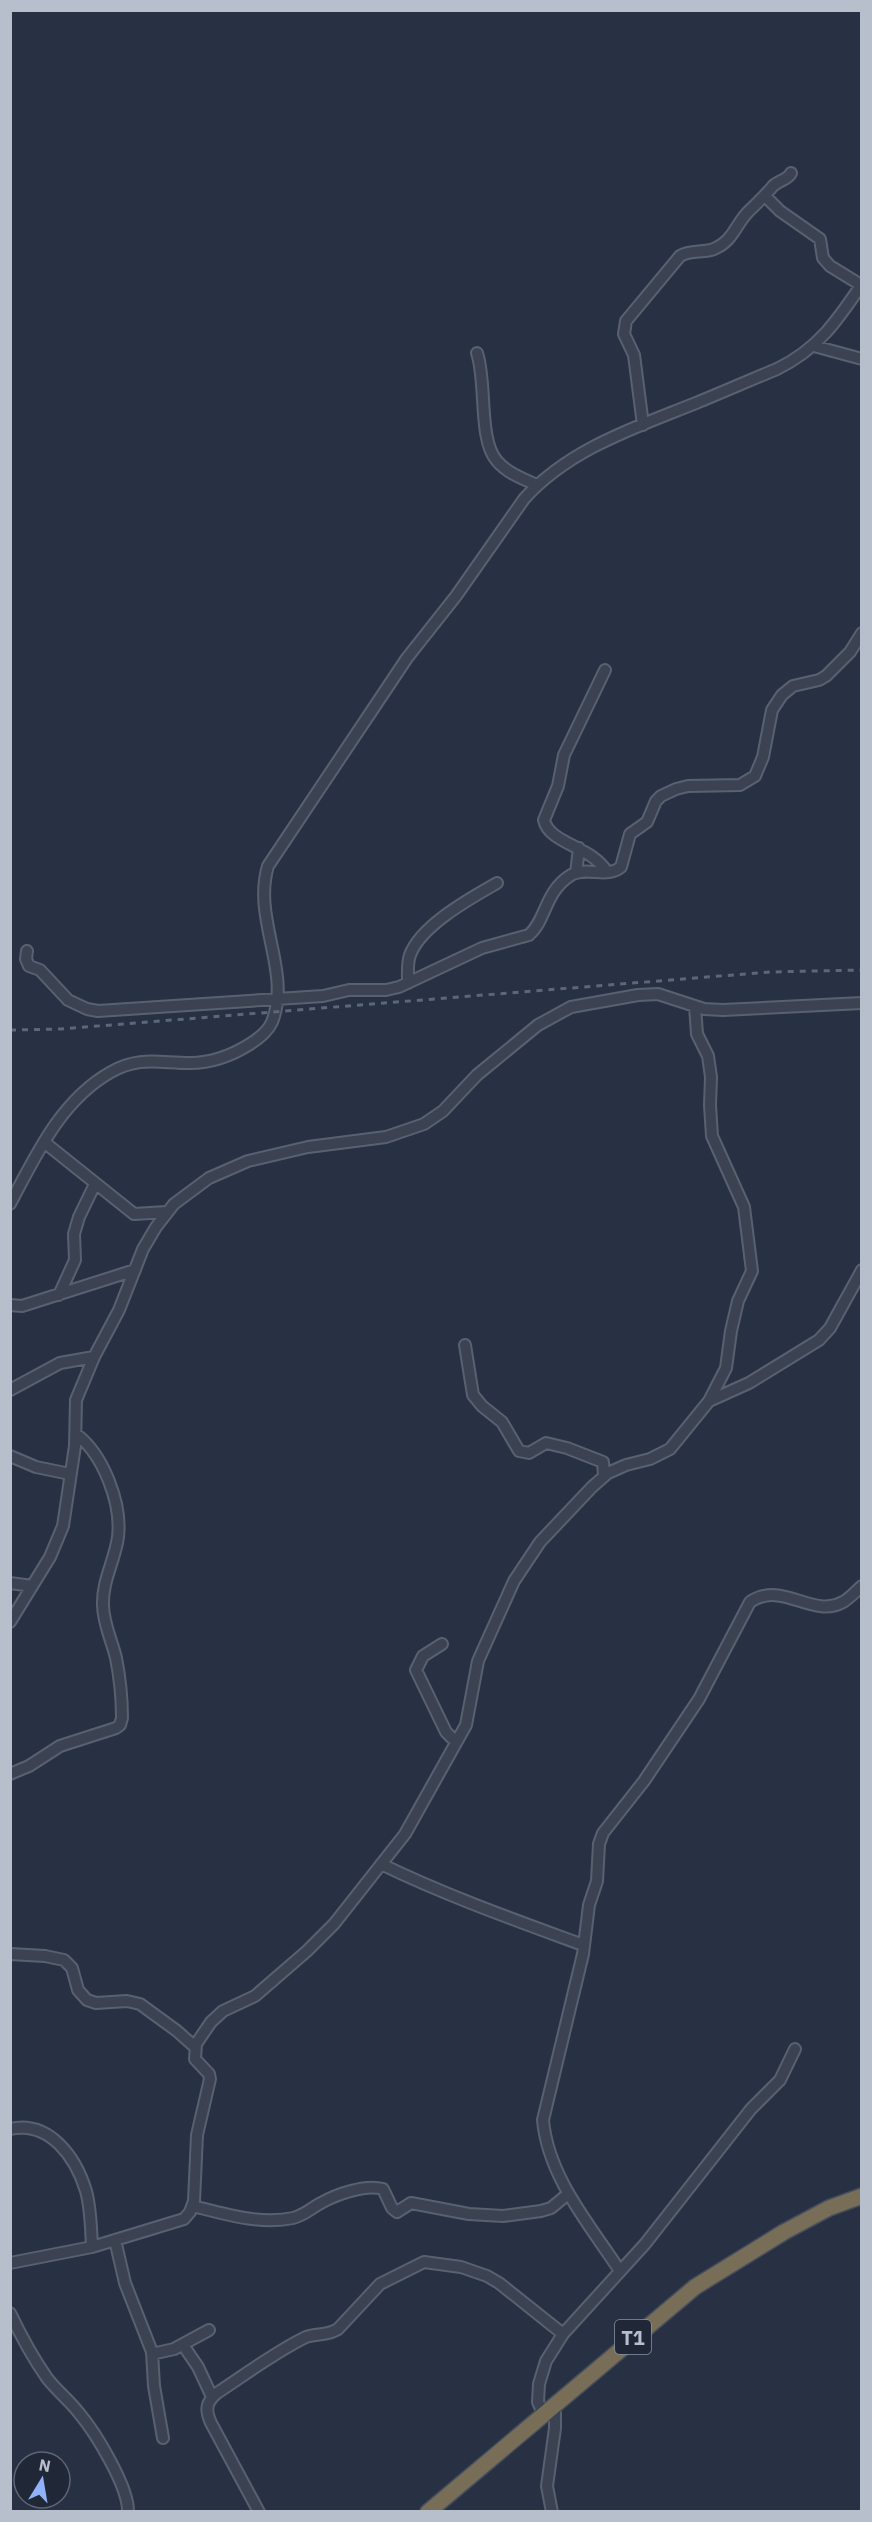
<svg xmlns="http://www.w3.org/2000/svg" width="872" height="2522" viewBox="0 0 872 2522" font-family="'IBM Plex Sans',sans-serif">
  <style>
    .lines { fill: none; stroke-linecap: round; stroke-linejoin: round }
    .minor-casing { stroke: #596170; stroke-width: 14 }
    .highway-casing { stroke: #464e5d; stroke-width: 18 }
    .minor { stroke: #3b4352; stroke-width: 10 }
    .highway { stroke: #786e58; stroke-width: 15 }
    .rail { stroke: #5d6779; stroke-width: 3; stroke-dasharray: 6 6; stroke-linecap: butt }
    .labels { text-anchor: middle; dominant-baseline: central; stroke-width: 5; stroke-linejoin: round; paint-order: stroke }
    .shield { fill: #202838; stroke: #8a92a0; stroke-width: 1.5 }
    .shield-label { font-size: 20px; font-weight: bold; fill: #b8bfcc }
  </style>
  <rect width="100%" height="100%" fill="#273143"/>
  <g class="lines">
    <g class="minor-casing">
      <path id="minor" d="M766 197 780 211 820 239 823 258 830 266 861 285
        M814 346 862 359
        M477 353C487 382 478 440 497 461 507 473 523 479 537 485
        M643 425 634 355 624 334 626 321 680 256C691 249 705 254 716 248 732 241 736 225 747 213 756 204 765 196 773 186 779 180 788 180 791 173
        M605 670 564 755 558 786 544 820C549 844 592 846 607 872
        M576 873 579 848
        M27 951 26 959 29 966 40 970 68 1000 87 1009 98 1011 323 996 349 990H386L399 987 482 948 529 935C547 919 544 892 571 875 587 866 607 879 621 867L630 834 647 822 656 801 661 796 676 789 688 786 740 785 755 776 763 757 772 710 782 695 793 686 819 680 826 676 850 652 862 633
        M408 983C408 974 407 963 410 955 421 925 471 898 497 883
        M695 1006 697 1034 708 1056 711 1077 710 1105 712 1136 744 1207 752 1271 738 1301 731 1331 726 1368 709 1401
        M44 1142 134 1214 167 1212
        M10 1204C36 1155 61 1100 111 1072 139 1056 159 1063 190 1063 212 1063 231 1056 250 1044 258 1039 268 1031 272 1022 292 971 252 919 268 866L407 658 456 596 524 499C569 449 634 428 696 403 723 392 750 380 777 369 818 349 837 321 862 284
        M59 1295 75 1260 74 1234 79 1217 95 1184
        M10 1305 22 1306 135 1270
        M465 1345 473 1395 482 1406 502 1422 519 1451 529 1453 546 1443 567 1448 603 1462 604 1476
        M10 1390 60 1363 94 1357
        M10 1456 36 1467 70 1474
        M10 1583 32 1586
        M10 1622 50 1557 63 1526 75 1446 76 1400 94 1357 119 1310 143 1249 156 1227 174 1204 209 1178 248 1161 308 1147 386 1137 424 1124 443 1111 477 1075 538 1025 571 1007 638 995 658 994 704 1009 723 1010 862 1003
        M442 1644 423 1656 416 1670 446 1732 456 1742
        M10 1774 29 1766 60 1746 116 1728 120 1725 122 1718C122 1698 120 1678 116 1658 112 1641 103 1623 103 1605 102 1581 115 1560 118 1537 122 1503 103 1454 76 1434
        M381 1864C447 1896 515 1920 583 1945
        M10 1954 45 1956 64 1960 72 1968 78 1990 87 2000 96 2003 127 2001 140 2004 177 2031 195 2047
        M10 2129C50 2120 76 2158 86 2191 91 2209 91 2229 92 2247
        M193 2206C225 2214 260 2225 293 2218 305 2215 311 2208 321 2203 337 2194 366 2184 383 2189L392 2208 397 2212 411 2203 469 2214 503 2216 541 2211 551 2208 568 2194
        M115 2240 125 2283 152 2352 154 2386 163 2438
        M10 2263 92 2247 184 2219 190 2212 194 2201 197 2135 210 2079 209 2074 195 2059 196 2044 211 2022 223 2011 255 1996 307 1951 334 1924 405 1834 466 1725 478 1661 514 1581 540 1542 592 1487 608 1473 626 1465 650 1459 670 1449 709 1401 749 1383 819 1340 830 1328 862 1270
        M620 2271C590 2225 548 2177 543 2120L583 1954 589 1905 597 1881 599 1844 603 1833 644 1781 699 1699 750 1602C783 1580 812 1619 843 1602 850 1598 856 1591 862 1586
        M10 2313C21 2336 33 2358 47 2378 57 2391 69 2400 79 2413 95 2432 129 2487 128 2512
        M183 2345 198 2367 212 2397
        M152 2354 174 2349 209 2330
        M543 2413 538 2402 539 2384 546 2361 563 2334 645 2244 751 2109 780 2080 795 2049
        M259 2512 211 2423C205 2410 206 2402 217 2393 246 2374 275 2352 306 2337 317 2333 327 2336 338 2329L380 2284 424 2262 461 2267 487 2276 499 2283 563 2334
        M552 2512 547 2486 555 2428V2403"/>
    </g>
    <g class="highway-casing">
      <path id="highway" d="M428 2512 695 2287 784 2232 829 2208 862 2196"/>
    </g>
    <use href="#minor" class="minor"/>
    <use href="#highway" class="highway"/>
    <path class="rail" d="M10 1030 61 1029 770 972 862 970"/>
  </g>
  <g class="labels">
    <rect class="shield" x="615" y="2320" width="36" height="34" rx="4.5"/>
    <g class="shield-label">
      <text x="633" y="2337">T1</text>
    </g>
  </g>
  <rect width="872" height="2522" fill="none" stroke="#b8bfcc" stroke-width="24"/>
  <g transform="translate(42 2480) rotate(11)"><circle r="28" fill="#202838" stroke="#5d6473" stroke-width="1.5"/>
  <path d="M0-4.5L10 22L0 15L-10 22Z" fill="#91b2f8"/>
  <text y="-9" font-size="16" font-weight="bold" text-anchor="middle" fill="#b8bfcc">N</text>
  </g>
</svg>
